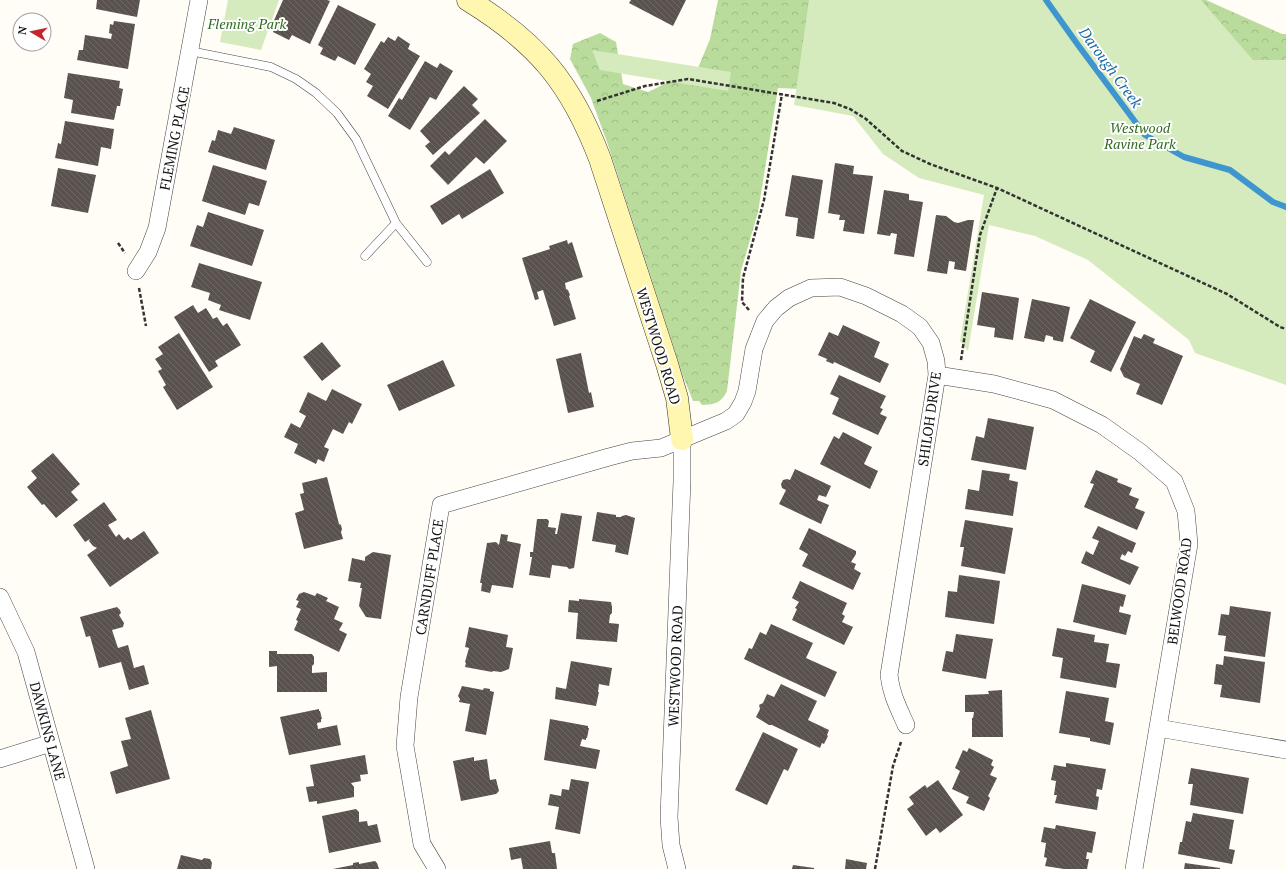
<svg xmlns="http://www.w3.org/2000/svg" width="1286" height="869" viewBox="0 0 1286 869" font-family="'PT Serif',serif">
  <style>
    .forest { fill: url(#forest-crowns) }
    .park { fill: #d5ebbd }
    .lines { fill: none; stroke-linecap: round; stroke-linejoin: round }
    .stream { stroke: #3f96cf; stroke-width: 6 }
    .building { fill: url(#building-back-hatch) }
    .lane-casing { stroke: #444; stroke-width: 9 }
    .street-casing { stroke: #444; stroke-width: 18 }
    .secondary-casing { stroke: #333; stroke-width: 23 }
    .path { stroke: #333; stroke-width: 2.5; stroke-dasharray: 4 2; stroke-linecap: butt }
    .lane { stroke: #fff; stroke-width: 8 }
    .street { stroke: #fff; stroke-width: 17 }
    .secondary { stroke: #fff6b0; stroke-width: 22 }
    .labels { text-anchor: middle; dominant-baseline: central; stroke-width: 4; stroke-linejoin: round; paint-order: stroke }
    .park-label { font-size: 14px; font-style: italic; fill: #2f6b1f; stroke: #fff }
    .street-label { font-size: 14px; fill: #111; stroke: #fff }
    .water-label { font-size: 15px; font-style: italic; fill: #1768a6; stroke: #fff }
  </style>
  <defs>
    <pattern id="forest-crowns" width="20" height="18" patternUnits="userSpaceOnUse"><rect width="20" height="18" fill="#b9dc9c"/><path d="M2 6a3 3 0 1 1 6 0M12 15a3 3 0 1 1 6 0" fill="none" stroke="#9ebc85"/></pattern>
    <pattern id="building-back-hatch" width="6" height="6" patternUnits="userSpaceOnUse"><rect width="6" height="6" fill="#5a524d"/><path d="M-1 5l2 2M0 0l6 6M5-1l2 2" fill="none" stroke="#6d6662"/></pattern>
  </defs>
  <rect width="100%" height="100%" fill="#fffdf5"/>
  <path class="forest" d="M718 0H1206L1282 34H1286V355L822 90 778 88 758 212 741 271 727 391C722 402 715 405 702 405L699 401H693L683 376 607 142 591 98 570 59 573 44 600 33 616 42 623 84 648 92 698 68 710 39Z"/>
  <path class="park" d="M228 0H279L261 50 220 42Z
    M809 0H1201L1253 60H1286V385L1195 353 1189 340 1088 260 1035 236 989 225 968 351 960 341 984 195 919 178 883 154 853 116 794 105Z
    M592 50 731 72 728 91 600 70Z"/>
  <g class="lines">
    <path class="stream" d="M1046 0 1078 45 1145 135 1184 157 1230 170 1273 202 1286 207"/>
  </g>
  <path class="building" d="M97 0H140L137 17 96 9Z
    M283 0H327L330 1 310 44 292 35 289 40 273 32 275 26 272 25Z
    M631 0H686L673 26 629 3Z
    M338 5 376 24 355 65 338 56 335 61 320 54 323 48 318 45Z
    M114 21 135 24 128 69 77 60 79 50H83L85 35 111 39 112 34 109 33 110 24 113 25Z
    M398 36 410 44 408 49 420 56 388 109 367 96 373 86 366 82 371 74 364 69 381 41 384 43 388 37 395 41Z
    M425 61 437 68 440 63 453 71 436 100 430 97 410 130 388 116 399 98 402 100Z
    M68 73 120 81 119 88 123 89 120 106H117L114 120 71 113 73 100 64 98Z
    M464 86 478 99 472 105 480 113 433 155 425 146 430 142 420 131Z
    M485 119 507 141 484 164 476 157 448 185 430 166 445 151 449 155Z
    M65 121 114 129 111 149 101 147 98 166 55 158 58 143 61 144Z
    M234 127 275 140 266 170 208 152 212 140 215 141 218 130 231 134Z
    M835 163 854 166 853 174 873 176 864 234 843 231 845 220H839L840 215 828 213Z
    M213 165 267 181 259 206 249 203 245 215 202 201Z
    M58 168 96 175 88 213 51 206Z
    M490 169 504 193 462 219 459 214 442 225 430 206Z
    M792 175 823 180 814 239 796 236 798 218 785 216Z
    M884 190 909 194V200L923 202 914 257 894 254 897 234 891 233 890 236 877 234Z
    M208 212 264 230 252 266 190 246 197 225 203 227Z
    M936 215 946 216 954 222 958 223 968 220H974L966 271 954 269 955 262 949 261 947 274 927 271Z
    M567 240 568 244 572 242 583 277 565 283 566 289 568 290 570 295 569 296 576 319 554 326 543 290 537 292 539 299 535 300 522 258 550 249 549 246Z
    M199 263 262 282 250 320 219 310 221 305 208 300 210 293 191 287Z
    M982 292 1019 298 1013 340 994 337 995 328 977 325Z
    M1032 299 1070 307 1063 342 1053 340V337L1046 335 1044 342 1024 338Z
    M1090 299 1136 322 1111 372 1090 362 1095 351 1070 338Z
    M193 305 198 313 206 308 213 319 217 317 223 326 227 323 241 345 215 361 218 366 209 372 174 317Z
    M843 325 880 342 874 357 889 364 880 383 834 362 833 364 826 361 827 359 818 355 829 332 838 336Z
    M179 333 213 387 177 410 163 387 166 385 158 371 162 369 155 359 163 354 158 347Z
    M1144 334 1155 339 1153 343 1183 356 1162 405 1136 394 1140 384 1124 377 1120 369 1134 336 1141 339Z
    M322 342 341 366 322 381 303 357Z
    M581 353 589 393 591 392 594 407 568 413 556 359Z
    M443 360 455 386 399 411 387 385Z
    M839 375 886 396 880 408 883 409 880 414 887 417 878 435 832 414 839 398 830 394Z
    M332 389 362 404 352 424 349 422 343 434 333 429 324 447 329 449 324 462 318 459 316 464 294 453 298 444 284 437 291 423 300 428 306 416 299 412 308 392 326 401Z
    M988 418 1034 427 1026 470 971 460 976 436 984 438Z
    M843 432 872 447 864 464 878 471 870 489 820 464 834 436 839 439Z
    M53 453 80 484 71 492 78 500 56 518 44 504 42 505 27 487 37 478 31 471Z
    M795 469 831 486 826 497 819 495 817 500 829 505 821 524 779 504 786 490 782 488 781 484 783 480 787 479 790 480Z
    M982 470 1010 474 1009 480 1018 482 1013 516 965 509 968 489 979 491Z
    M1096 470 1118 479 1117 482 1132 488 1129 495 1139 499 1135 508 1145 512 1137 530 1084 507 1094 484 1090 483Z
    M327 477 339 524 341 525 342 529 341 532 343 539 304 549 295 513 304 510 300 494 304 493 302 483Z
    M104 502 117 520 108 525 116 537 119 534 124 540 128 537 131 540 144 531 159 553 110 587 87 555 97 548 93 546 89 541 90 539 85 542 73 525Z
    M597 512 616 515V517H621L622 516 626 515 635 518 628 555 615 552 616 545 592 541Z
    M561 513 582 516 574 568 569 569 567 567 552 565 550 578 529 575 532 557H530V552H533L537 519H547L549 521 548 527 556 528 555 534H557Z
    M965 520 1013 528 1005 574 961 566 964 547H960Z
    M1098 526 1136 543 1132 553 1128 551 1125 556 1122 554 1120 559 1139 567 1130 585 1081 563 1086 551 1093 555 1099 541 1092 538Z
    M809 528 856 551V554L851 562 856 564 854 569 861 573 853 590 802 566 808 554 799 549Z
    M501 534 508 535 507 541 521 544 513 588 492 585 490 593 481 591 482 583H480L487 543 496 542 499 545Z
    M373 552 391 555 381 619 366 617 359 606 362 588H360L361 583 348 581 352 558 365 561V557Z
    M959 575 1000 581 994 624 945 617 948 591 957 592Z
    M800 581 847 603 842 614 845 616 842 622 853 627 844 645 792 620 797 609 795 608 799 602 792 598Z
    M1082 584 1126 595 1123 607 1120 606 1119 612 1131 615 1126 635 1073 622Z
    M304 592 315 596 317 593 328 598 326 601 339 607 334 619 343 623 339 630 347 634 339 652 294 630 298 621 296 620 301 609 296 607 299 601 296 600 299 594Z
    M579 599 611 602 612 607V613L610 615 609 623 619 624 617 642 576 639 578 613 568 612 569 600 579 601Z
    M1230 606 1271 612 1265 657 1224 651 1226 636 1218 635 1221 614 1229 615Z
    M117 607 120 610 121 613 119 615 124 623 123 627 112 630 118 648 128 645 134 668 144 665 149 684 129 690 121 662 99 668 90 636 86 637 80 617Z
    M771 624 813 643 806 658 837 672 825 697 744 659 749 648 752 649 760 632 766 635Z
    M469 627 508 635 506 647 513 648 509 669 501 672 493 671 492 672 465 667 466 663 465 662 469 648 465 647Z
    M1057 628 1095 635 1094 642 1109 644 1106 662 1120 664 1116 688 1060 678 1063 658 1052 656Z
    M956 634 993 639 986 679 942 671 946 651 953 652Z
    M269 651H277V654H312L314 657V664L312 666V673L327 672V692H277V666L269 667Z
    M1224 656 1265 662 1260 703 1220 697 1222 685 1214 684 1216 664 1223 665Z
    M571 661 612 668 609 686 599 684 598 692H599L596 706 555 699 556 687 566 689Z
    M781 684 817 701 808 720 829 730 827 735 828 736 824 744 822 743 820 748 772 725H769L756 717 760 709 759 705 763 703 767 694 774 697Z
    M462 686 483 690 484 688 490 689V691L494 692 486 735 465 731 470 704 459 702 460 699 458 696Z
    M1002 690 1003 737H972V718H973L974 712H965V695L989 694 988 691Z
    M1066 691 1109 698 1105 721 1114 723 1110 745 1090 741V738L1059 733Z
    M319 709V711H320L322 719H321V722L317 723 318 729 337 725 341 745 289 755 280 717Z
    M151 710 170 779 116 794 110 772 128 766 121 741 131 739 125 718Z
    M550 719 588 726V728H589L587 738H586V740L582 739 580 746 600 750 596 769 544 760Z
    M763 732 798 749 788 771 784 769 767 805 735 790Z
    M969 748 993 760 991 765 994 767 990 775 997 778 988 796 990 798 984 811 966 803 969 797 952 789 960 771 955 768 963 750 967 752Z
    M365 755 368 774 360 775 361 781 351 783 354 787V797L317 804V801L309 802 306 787 314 786 310 765Z
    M474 757V761L487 759 490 780 496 779 499 791 496 794 461 801 453 761Z
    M1066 763 1106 769 1102 790 1097 789 1096 796 1099 797 1097 810 1055 803 1057 795H1054L1056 781 1051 780 1054 765 1066 767Z
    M1191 768 1249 778 1243 814 1190 805 1193 784H1188Z
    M571 779 589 782 580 834 555 829 559 807 548 805 550 794 561 796 562 789 569 790Z
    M938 780 963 815 940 833 936 828 926 836 907 809 914 804 909 797 925 785 927 788Z
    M356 809 359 812V822L367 821 368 826 377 824 381 842 329 853 322 816Z
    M1193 813 1234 820 1229 849 1235 850 1232 864 1178 854 1180 842H1182L1186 821 1191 822Z
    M1056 825 1096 832 1092 853 1087 852 1086 859H1089L1087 869H1064L1045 866 1047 858 1044 857 1046 843 1041 842 1044 827 1055 829Z
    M550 841 552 853H555L557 869H523L521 858 511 860 509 848Z
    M181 855 202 860 204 858 210 859 212 863 211 869H177Z
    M846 859 867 863 866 869H845Z
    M375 861 377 863 379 869H333L353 865V863L359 862V864Z
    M1185 863 1220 868V869H1184Z
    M793 865 814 868V869H792Z"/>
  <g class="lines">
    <g class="lane-casing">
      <path id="lane" d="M190 51 271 67 296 79 316 93 337 113 356 139 396 223 427 262
        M365 256 396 223"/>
    </g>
    <g class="street-casing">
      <path id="street" d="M136 271 148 252 157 228 199 0
        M937 375 994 384 1053 400 1102 425 1140 452 1174 481 1186 511 1189 544 1134 869
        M0 597 26 652 86 869
        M1158 728 1286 750
        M0 759 51 743
        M437 869 422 844 405 746 409 697 441 505 609 457 632 451 661 448 726 421 736 414 743 402 747 391 754 349 765 321 776 308 789 298 811 288 840 287 866 296 902 314 920 327 931 343 936 361 937 375 889 675C891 694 898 707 906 725
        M677 869 671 845 669 817 682 481V439"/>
    </g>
    <g class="secondary-casing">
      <path id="secondary" d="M468 0C538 43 571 83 600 159L667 364 677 398 682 439"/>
    </g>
    <path class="path" d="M597 101 645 86 688 79 834 103 850 109 866 119 902 151 930 164 997 188 1227 294 1280 327 1286 329
      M118 243 125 253
      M139 288 146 326
      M749 310 742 302 743 278 764 200 782 94
      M961 360 980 235 997 188
      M875 869 893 766 901 742"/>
    <use href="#lane" class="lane"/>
    <use href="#street" class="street"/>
    <use href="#secondary" class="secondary"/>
  </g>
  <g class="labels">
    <g class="park-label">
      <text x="247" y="23">Fleming Park</text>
      <text x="1140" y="127">Westwood<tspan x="1140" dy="16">Ravine Park</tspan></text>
    </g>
    <g class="street-label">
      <text transform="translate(174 138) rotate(-79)">FLEMING PLACE</text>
      <text transform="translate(659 346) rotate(73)">WESTWOOD ROAD</text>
      <text transform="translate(929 419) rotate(-82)">SHILOH DRIVE</text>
      <text transform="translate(429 577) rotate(-81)">CARNDUFF PLACE</text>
      <text transform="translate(1179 591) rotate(-82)">BELWOOD ROAD</text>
      <text transform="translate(675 666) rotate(-88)">WESTWOOD ROAD</text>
      <text transform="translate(48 731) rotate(75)">DAWKINS LANE</text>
    </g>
    <g class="water-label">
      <text transform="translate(1111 67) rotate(54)">Darough Creek</text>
    </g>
  </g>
  <g transform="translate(32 32) rotate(279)"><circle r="19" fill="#ffffff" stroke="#a0a0a0"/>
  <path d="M0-3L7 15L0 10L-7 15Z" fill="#c4262e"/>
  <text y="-6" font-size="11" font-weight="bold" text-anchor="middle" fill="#111111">N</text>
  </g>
</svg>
